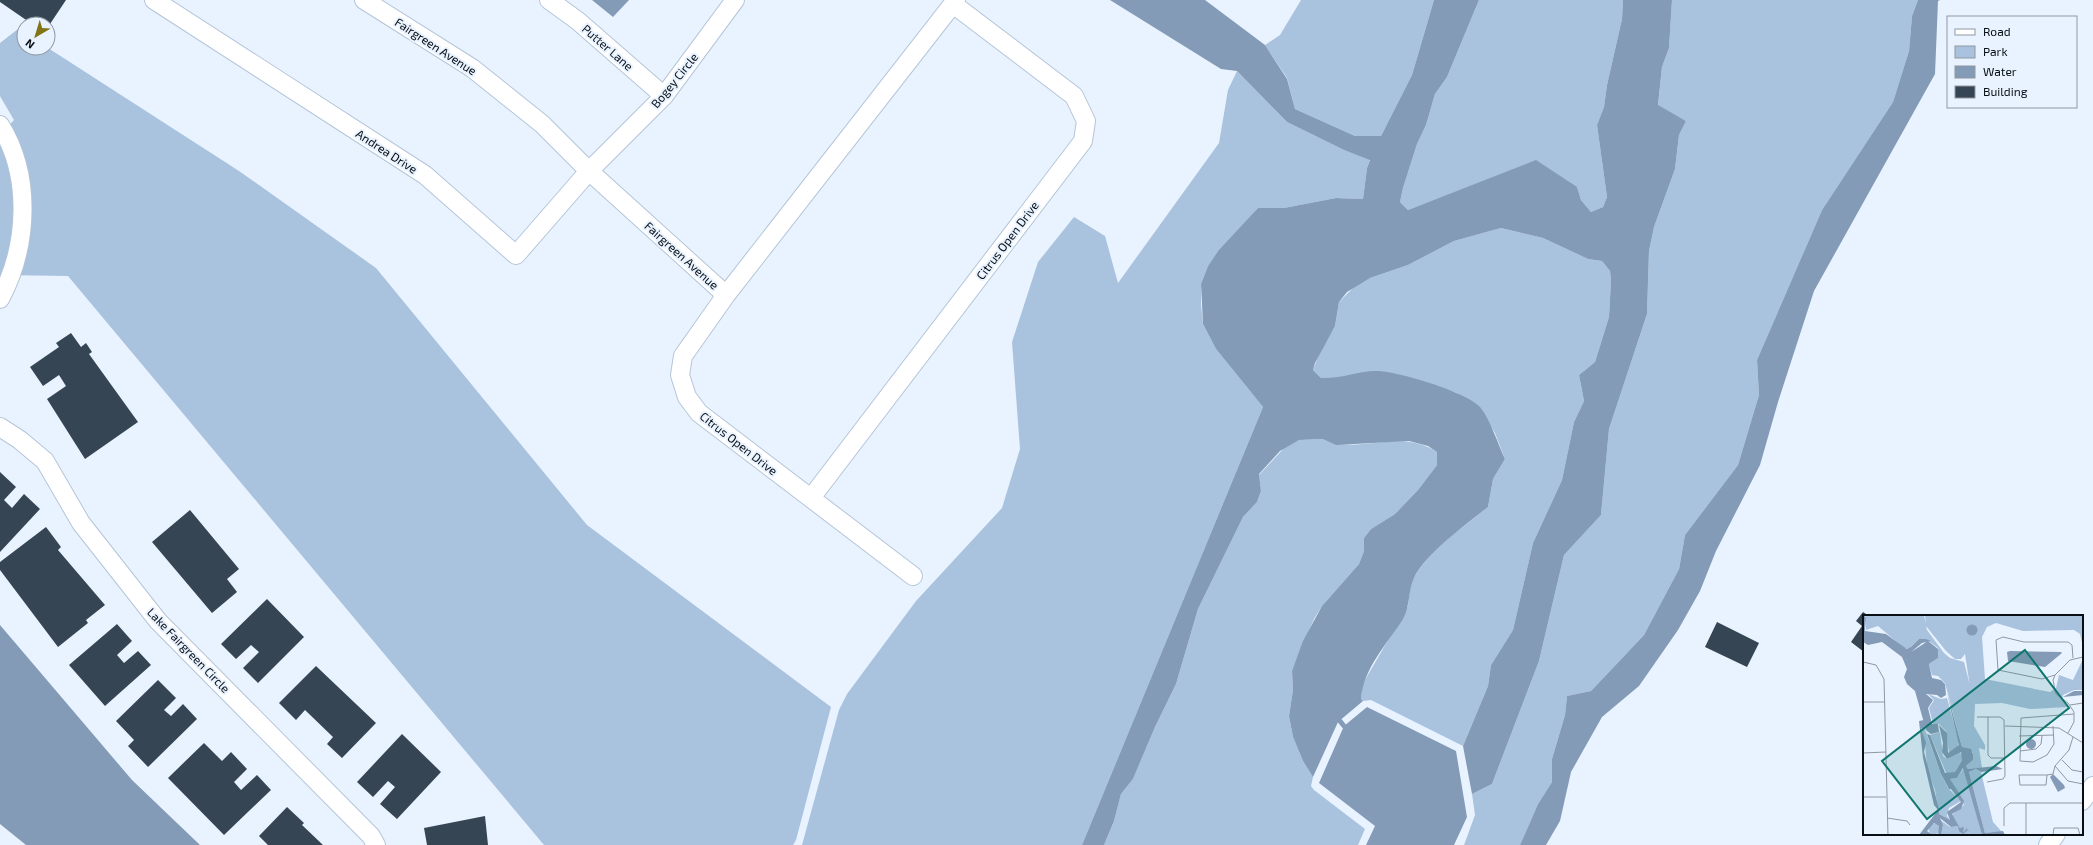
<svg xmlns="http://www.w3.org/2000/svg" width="2093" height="845" viewBox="0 0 2093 845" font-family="'Exo 2',sans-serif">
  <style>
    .green { fill: #a9c2dd }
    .water { fill: #839bb6 }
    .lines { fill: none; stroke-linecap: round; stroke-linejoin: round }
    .stream { stroke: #839bb6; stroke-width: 5 }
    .building { fill: #364554 }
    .street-casing { stroke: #b4c5d8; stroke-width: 20 }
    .street { stroke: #fff; stroke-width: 18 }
    .labels { text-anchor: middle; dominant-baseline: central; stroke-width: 4; stroke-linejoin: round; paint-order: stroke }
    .street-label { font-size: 12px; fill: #080e14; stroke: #e9f3ff }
    .inset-road { fill: none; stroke: #8f97a1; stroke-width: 1 }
    .view { fill: #0f766e; fill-opacity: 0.15; stroke: #0f766e; stroke-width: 2 }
    .inset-edge { fill: none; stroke: #080e14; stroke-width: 2 }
  </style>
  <rect width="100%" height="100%" fill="#e9f3ff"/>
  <path class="green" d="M1301 0H1434L1412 75 1381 136H1355L1295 109 1287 78 1265 45 1280 35Z
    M1479 0H1623L1622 19 1607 85 1604 107 1597 125 1607 197 1603 207 1591 212 1581 200 1577 187 1476 184 1408 210 1400 202 1403 188 1417 144 1426 125 1435 94 1447 77Z
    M1672 0H1918L1912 16 1909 51 1893 102 1822 210 1757 360 1759 395 1738 465 1685 535 1679 569 1644 635 1591 691 1567 696 1565 715 1552 759V782L1538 804 1520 845H1464L1475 815 1472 794 1492 784 1539 661 1564 555 1601 515 1609 429 1647 314 1649 251 1654 227 1675 169 1679 135 1686 121 1658 106 1662 67 1669 48Z
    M18 29 24 33V48H48L239 171 376 268 587 525 831 707 796 840 793 845H544L68 276 0 275V135L14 120 0 96V43Z
    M1237 71 1287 122 1344 150 1370 159 1367 168 1363 199 1336 198 1284 208H1258L1208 266 1201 284V304L1203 324 1216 349 1263 407 1082 845H802L839 710 847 694 916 601 1002 508 1020 449 1012 342 1038 262 1074 217 1105 236 1118 283 1219 143 1228 90Z
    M1501 228 1543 238 1588 259 1602 261 1610 271 1611 280 1609 317 1595 362 1579 375 1584 401 1574 422 1562 480 1533 543 1513 630 1491 665 1488 686 1463 746 1371 700 1363 701 1361 699 1362 685 1408 606C1409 596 1410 585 1415 576 1432 547 1463 528 1488 507L1493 479 1505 459 1495 433 1488 422 1457 393 1410 378 1353 375 1338 379 1321 378 1313 370 1321 349 1335 326 1339 302 1356 285 1370 278 1408 265 1454 241Z
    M1324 439C1360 456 1399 427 1437 452V465L1418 490 1395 514 1371 529 1364 538V551L1359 564 1322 606 1314 619 1292 671 1293 690 1289 716 1293 737 1303 761 1313 777 1311 786 1314 790 1365 829 1358 845H1104L1114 821 1121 794 1133 779 1155 727 1176 684 1198 609 1243 517 1257 502 1261 491 1259 475 1286 446 1299 440Z"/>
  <path class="water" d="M592 0H629L613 17Z
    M1110 0H1205L1265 45 1287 79 1295 109 1355 136H1381L1412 75 1434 0H1479L1447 77 1435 94 1426 125 1417 144 1403 188 1400 202 1408 210 1536 160 1577 187 1581 200 1591 212 1603 207 1607 197 1597 125 1604 107 1607 85 1622 19 1623 0H1672L1669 48 1662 67 1658 105 1686 121 1679 135 1675 169 1654 227 1649 251 1647 314 1609 429 1601 515 1564 555 1539 661 1492 784 1472 794 1463 746 1488 686 1491 665 1513 630 1533 543 1562 480 1574 422 1584 401 1579 375 1595 362 1609 317 1611 280 1610 271 1602 261 1588 259 1543 238 1501 228 1454 241 1408 265 1370 278 1347 292 1339 302 1335 326 1315 363 1313 370 1321 378C1342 379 1360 370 1379 371 1399 372 1467 392 1480 407 1490 419 1498 444 1505 459L1493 479 1488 507C1467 524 1425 554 1414 578 1408 591 1410 607 1403 619 1387 644 1363 669 1361 699L1363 701 1338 722 1313 777 1303 761 1293 737 1289 716 1293 690 1292 671 1303 641 1322 606 1359 564 1364 551V538L1371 529 1395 514 1418 490 1437 465V452L1428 446 1409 441 1336 445 1323 439 1299 440 1280 451 1259 474 1261 491 1257 502 1243 517 1198 609 1176 684 1155 727 1133 779 1121 794 1114 821 1104 845H1082L1263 407 1216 349 1203 324 1201 284 1208 266 1219 250 1258 208H1284L1336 198 1363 199 1367 168 1370 160 1344 150 1287 122 1237 71 1221 69Z
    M1918 0H1940L1938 1 1935 74 1814 291 1778 402 1760 465 1716 551 1700 591 1678 630 1639 686 1602 717 1571 772 1560 821 1546 845H1520L1538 804 1552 782V759L1565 715 1567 696 1591 691 1644 635 1679 569 1685 535 1738 465 1759 395 1757 360 1822 210 1893 102 1909 51 1912 16Z
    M0 625 132 780 200 845H26L0 824Z
    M1367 707 1456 751 1467 817 1454 845H1366L1375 826 1319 783 1344 726Z"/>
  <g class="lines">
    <path class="stream" d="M1335 715 1344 726"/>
  </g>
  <path class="building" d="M0 0H66L48 27V24H32L0 2Z
    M71 333 81 347 86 343 92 352 89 354 138 422 85 459 47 399 66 386 59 375 43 386 30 367 59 347 56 343Z
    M0 472 16 487 4 500 12 508 24 494 40 509 0 552Z
    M190 510 239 569 227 579 237 592 212 613 152 542Z
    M46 527 61 547 58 550 105 605 86 620 88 623 58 647 0 570V562Z
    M267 599 304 637 258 683 243 668 259 652 251 645 236 659 221 644Z
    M1863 612 1869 616H1864V652L1851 642 1862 626 1856 621Z
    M1717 622 1759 643 1747 667 1705 647Z
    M117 624 132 641 117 655 124 663 138 651 151 665 105 706 69 665Z
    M316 666 376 723 342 758 327 744 333 737 305 710 296 720 279 703Z
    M158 680 176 698 164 710 171 716 183 704 197 719 148 767 128 746 134 740 116 721Z
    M402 734 441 772 397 819 380 804 395 787 388 781 373 797 357 782Z
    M204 743 222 761 231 752 247 769 234 782 241 790 257 775 271 790 224 835 168 778Z
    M287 807 304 823 302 825 323 845H268L259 836Z
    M485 816 488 845H427L424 828Z"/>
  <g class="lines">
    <g class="street-casing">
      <path id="street" d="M154 0 425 175 516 255 589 171 664 96 735 0
        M364 0 472 68 542 124 589 171 726 295
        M549 0 578 21 664 96
        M0 125C32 176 28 247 0 299
        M0 427 20 440 45 461 81 523 158 621 371 836 376 845
        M811 498 1083 141 1086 121 1074 96 953 4
        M913 576 699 413 687 397 680 375 683 356 726 295 956 0
        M2082 801 2093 786
        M2048 845 2056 834"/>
    </g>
    <use href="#street" class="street"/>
  </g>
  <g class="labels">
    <g class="street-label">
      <text transform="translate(436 46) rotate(33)">Fairgreen Avenue</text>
      <text transform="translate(608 47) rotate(41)">Putter Lane</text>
      <text transform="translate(674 80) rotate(-51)">Bogey Circle</text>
      <text transform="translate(387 151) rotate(33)">Andrea Drive</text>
      <text transform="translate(1007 240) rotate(-53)">Citrus Open Drive</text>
      <text transform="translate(682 255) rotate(42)">Fairgreen Avenue</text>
      <text transform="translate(739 443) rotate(38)">Citrus Open Drive</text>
      <text transform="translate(189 650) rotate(46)">Lake Fairgreen Circle</text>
    </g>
  </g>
  <g transform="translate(1863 615)">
    <rect width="220" height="220" fill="#e9f3ff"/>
    <path d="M3 0H61L64 15 81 38 87 43 101 47 112 90 111 111 122 130V135L116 133 119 153 105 154 103 151 110 145V137L99 132 82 68 75 61 69 60 66 49 75 43V33L63 24H56L47 33H41L15 11 3 15ZM62 0H220V32L217 19 211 15 160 16 133 8 124 12 119 22 122 64 187 77 193 73 196 60 210 65 220 44V75H211L200 80 199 85 204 92 167 94 139 88 112 89 108 78 102 39 98 44H92L83 36 63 11ZM65 79 78 84 84 83 96 127 95 132 86 138 83 116 76 109H70L66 93 71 85ZM61 112 78 159 85 173 98 186 86 193 84 201 88 206 76 199 72 175 64 153 62 127 58 113ZM77 117 80 141 84 144 97 137 100 143 92 157 84 160 67 120ZM101 153 104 162 119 220H106L104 214 100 218 89 200 101 190 87 164 94 163ZM113 154 118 157 130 207 139 217 122 218 106 157ZM76 204 87 212 95 211 99 218 105 215V220H78L80 210ZM65.5 214a5.5 5.5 0 1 1 11 0a5.5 5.5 0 1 1-11 0Z" fill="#a9c2dd"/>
    <path d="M0 0 3 2 2 16 23 19 48 37 65 26 75 34V43L66 49 69 63 78 65 82 69 83 80 78 83 74 80 63 79 70 85 65 93 69 109H75L76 117 68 119 63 115 52 76 44 69 41 62 44 54 39 42 19 27 5 30 0 27ZM103.5 15a5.5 5.5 0 1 1 11 0a5.5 5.5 0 1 1-11 0ZM25 21 43 34 48 32 56 24H63L68 26 59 28 48 37 37 31ZM147 36 198 37 199 38 182 52 145 46 144 37ZM211 76H219L220 80 200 82ZM84 78 99 132 108 134 110 139V145L103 151 105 154 133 151 140 154 118 157 113 154 106 157 122 218 140 216 142 220H119L100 153 94 163 87 164 101 186 98 194 89 199 97 213 101 212 100 218 104 213 106 220 105 215 100 219 96 216 95 211 88 212 77 203 80 210 78 220H75L76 211 71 208 64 216 70 220H56L75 195 71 190 60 143 56 106 61 105 62 113H58L63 128 61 137 76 194V199L87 205 84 197 98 187 88 174H86L78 159 64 119 67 120 82 158 92 157 99 145 98 137 84 144 79 137 80 128 76 110 84 118 85 138 96 130ZM163 129a5 5 0 1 1 10 0a5 5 0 1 1-10 0ZM190 159 201 170 202 173 195 177 187 162Z" fill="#839bb6"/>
    <path class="inset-road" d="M0 47 13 50 21 64 25 220M192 60 179 64 135 55 133 25 140 22 161 27H205L209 30 210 43M0 87H22M207 90 220 88M114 102H137L141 105 142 161 140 164 124 167M125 102V140L128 143H142M142 111 196 113 220 128M190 111 191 129 184 140 170 147 157 146 158 103 211 99M205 118 211 107V97L205 88 193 79 190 65 192 60 207 45 220 42M156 121 191 120M220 128V152M157 136 173 134 178 129 179 121M0 138 23 137M199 145 209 155 220 157M192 151 205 166 220 169M156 160H184L183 170H157ZM184 160 190 159 192 151 206 135 210 122M0 182H23M163 188V220M24 203 44 206 47 210M141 211V193L147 188H220M190 220 191 213H215L217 220"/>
    <path class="view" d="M162 35 206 93 64 204 19 146Z"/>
    <rect width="220" height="220" class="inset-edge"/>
  </g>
  <rect x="1947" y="16" width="130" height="92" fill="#e9f3ff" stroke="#8f97a1"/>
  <rect x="1955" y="29" width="20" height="6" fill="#ffffff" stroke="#8f97a1"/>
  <text x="1983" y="36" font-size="12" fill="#080e14">Road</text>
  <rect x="1955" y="46" width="20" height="12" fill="#a9c2dd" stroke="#8f97a1"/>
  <text x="1983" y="56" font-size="12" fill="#080e14">Park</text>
  <rect x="1955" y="66" width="20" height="12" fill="#839bb6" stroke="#8f97a1"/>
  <text x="1983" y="76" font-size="12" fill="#080e14">Water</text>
  <rect x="1955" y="86" width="20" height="12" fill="#364554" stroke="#8f97a1"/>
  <text x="1983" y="96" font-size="12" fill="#080e14">Building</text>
  <g transform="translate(36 36) rotate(218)"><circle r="19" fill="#e9f3ff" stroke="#8f97a1"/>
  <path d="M0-3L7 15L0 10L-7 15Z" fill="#827517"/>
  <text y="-6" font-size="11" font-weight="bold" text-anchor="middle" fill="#080e14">N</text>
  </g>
</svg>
